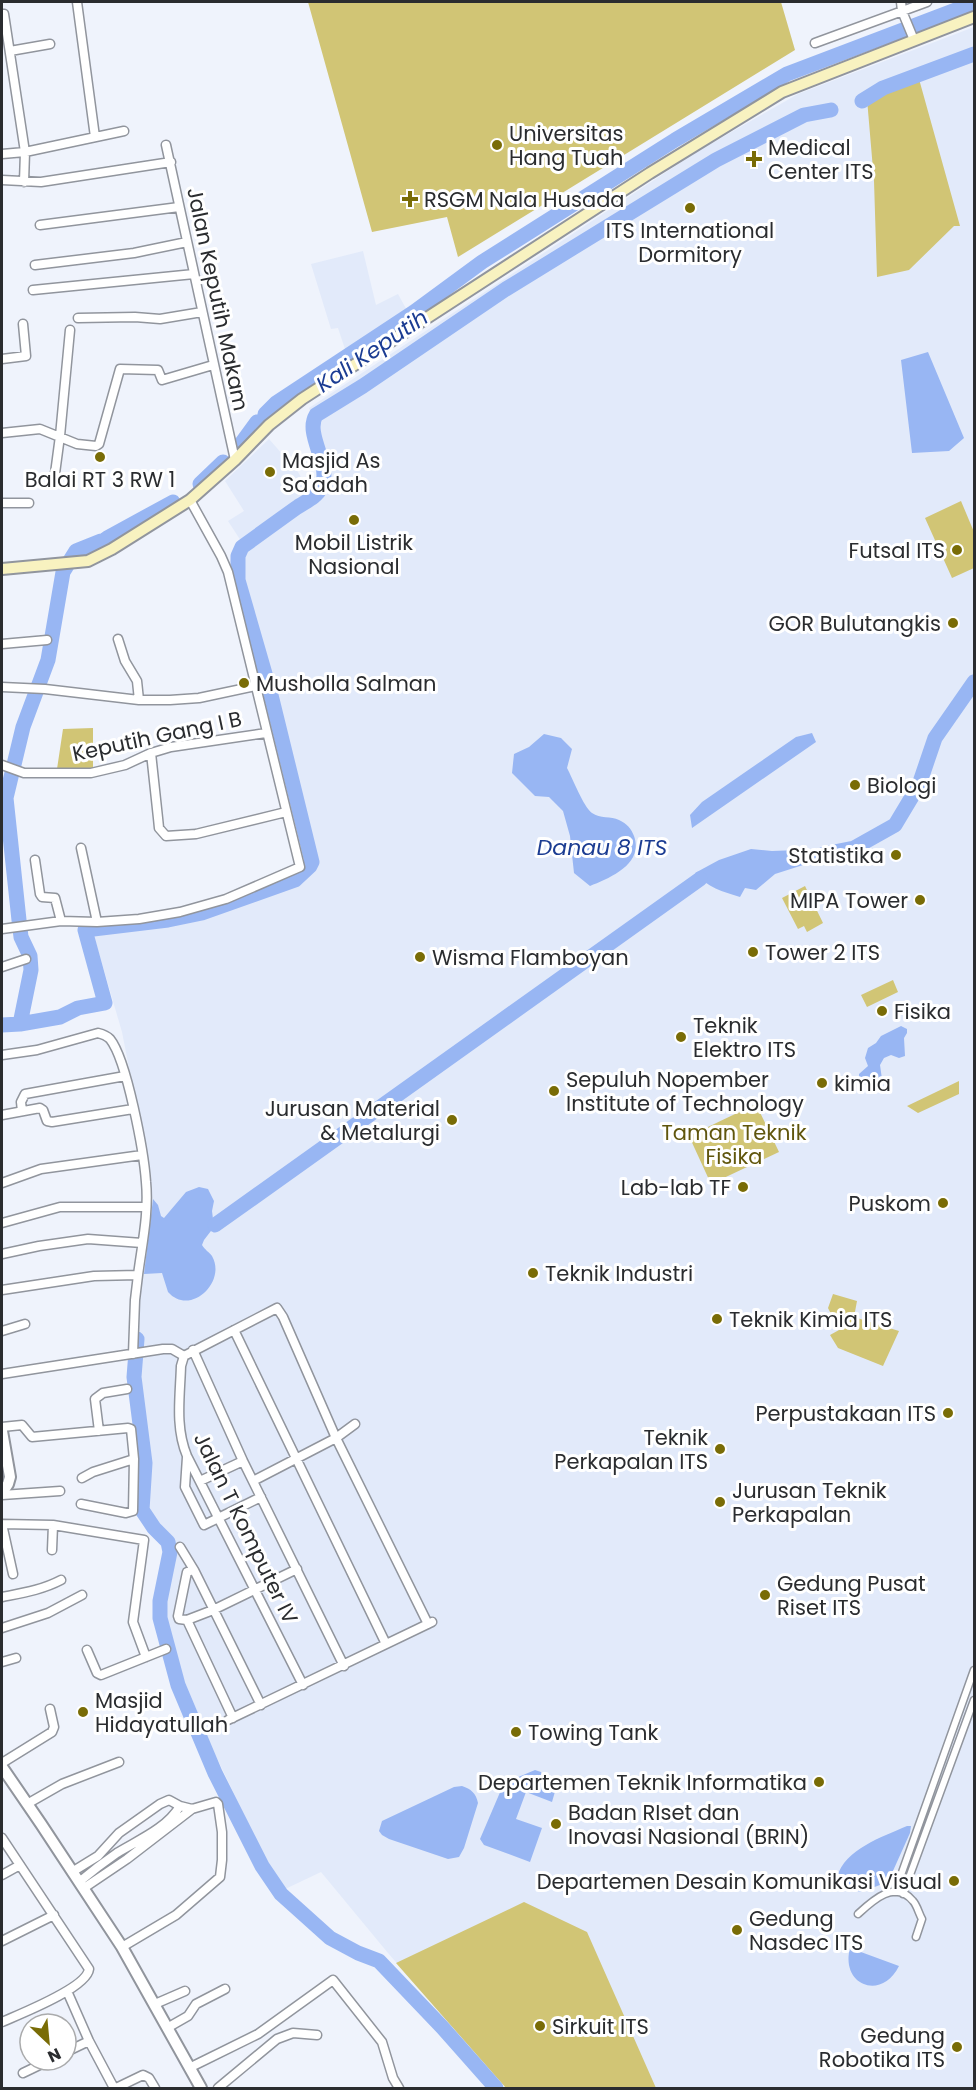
<svg xmlns="http://www.w3.org/2000/svg" width="976" height="2090" viewBox="0 0 976 2090" font-family="Poppins,sans-serif">
  <style>
    .built { fill: #e2eafa }
    .green { fill: #d1c575 }
    .water { fill: #98b6f3 }
    .lines { fill: none; stroke-linecap: round; stroke-linejoin: round }
    .river { stroke: #98b6f3; stroke-width: 15 }
    .pedestrian-casing { stroke: #91959d; stroke-width: 9 }
    .minor-casing { stroke: #91959d; stroke-width: 11 }
    .tertiary-casing { stroke: #91959d; stroke-width: 14 }
    .secondary-casing { stroke: #91959d; stroke-width: 14 }
    .pedestrian { stroke: #fff; stroke-width: 6 }
    .minor { stroke: #fff; stroke-width: 8 }
    .tertiary { stroke: #fff; stroke-width: 10 }
    .secondary { stroke: #f8f2c0; stroke-width: 10 }
    .poi-dot { fill: #796c06; stroke: #fff; stroke-width: 2 }
    .labels { text-anchor: middle; dominant-baseline: central; stroke-width: 6; stroke-linejoin: round; paint-order: stroke }
    .poi-label { font-size: 21px; fill: #2a2c2f; stroke: #fff; text-anchor: start }
    .street-label { font-size: 21px; fill: #2a2c2f; stroke: #fff }
    .park-label { font-size: 21px; fill: #60560d; stroke: #fff }
    .water-label { font-size: 22px; font-style: italic; fill: #1b3c92; stroke: #fff }
  </style>
  <rect width="100%" height="100%" fill="#eff3fc"/>
  <path class="built" d="M974 27V2088H506L388 1953 321 1872 281 1891 215 1754 174 1656 163 1610 173 1544 149 1513 140 1353 133 1286 146 1197 145 1150 122 1032 94 936 199 918 270 894 312 873 234 549 333 479 309 408 698 151 798 94Z
    M363 251 376 305 398 294 409 314 347 355 338 328 331 329 311 264Z
    M269 439 298 472 311 494 241 541 228 521 244 511 225 481Z"/>
  <path class="green" d="M308 2H781L795 50 458 257 447 217 372 232Z
    M919 79 960 226H954L909 270 877 277 874 181 867 99Z
    M961 501 974 532V568L952 578 925 518Z
    M93 728V769H57L63 729Z
    M805 886 823 923 807 932 804 926 798 929 782 898Z
    M893 980 898 992 867 1007 861 995Z
    M959 1081V1094L918 1113 907 1106Z
    M756 1104 779 1152 711 1184 689 1136Z
    M833 1294 857 1301 854 1317 899 1331 883 1366 838 1348 830 1335 839 1330 828 1308Z
    M524 1902 587 1932 656 2088H506L396 1963Z"/>
  <path class="water" d="M928 352 964 438 949 451 912 453 901 360Z
    M812 733 816 742 692 828 690 815 702 802 796 737Z
    M544 734 561 738 572 749 567 768C573 779 583 806 592 813 600 819 611 816 619 820 627 824 631 828 634 836 644 864 610 878 590 886L574 873 570 836 563 811 549 797 535 796 512 773 514 754 529 747Z
    M751 849 772 851 824 849 825 858 775 874 756 890 745 888 740 897C723 892 707 887 695 873L719 860Z
    M901 1026 907 1029V1033L904 1038 905 1056 899 1058 891 1055 884 1058 880 1065 882 1079 878 1084 859 1085V1074L868 1066 865 1058 868 1048 876 1043 881 1036Z
    M199 1187 208 1189 214 1201 212 1211 214 1227 204 1240 202 1245C205 1250 209 1252 212 1256 227 1282 190 1317 168 1292L162 1273 144 1274 153 1199 158 1205 161 1216 164 1218 186 1192Z
    M535 1770 541 1772 546 1783 556 1788 552 1802 526 1792 516 1819 542 1828 530 1862 484 1845 480 1839 504 1783Z
    M462 1786C471 1789 476 1793 478 1803L464 1848 459 1857 448 1859 389 1839 382 1835 379 1831 382 1821 454 1787Z
    M907 1826H911L910 1833 888 1882 861 1892 844 1887 837 1877C845 1849 882 1837 907 1826Z
    M850 1948 899 1966C882 2001 840 1986 850 1948Z"/>
  <g class="lines">
    <path class="river" d="M862 101 883 88 974 54
      M265 414 276 403 414 312 482 262 675 140 787 74 974 3
      M238 448 257 422
      M200 484 223 462
      M107 538 173 502
      M824 854 854 848 895 825 919 785 935 738 974 682
      M20 1024 60 1017 78 1008 105 1003 85 930 168 920 202 913 295 880 310 866 312 862 270 691 238 580V556L242 547C260 534 278 521 296 508 304 502 316 498 321 488 333 466 304 435 316 415L363 386 506 289 716 160 804 115 831 110
      M2 1025 20 1024 31 970 30 956 21 937 19 920 6 798 23 727 48 660 63 572 76 551 101 541
      M215 1225 700 879
      M137 1339 134 1377 145 1463 142 1510 154 1528 168 1542 170 1552 160 1601V1618L178 1685 215 1773 262 1866 281 1894 330 1938 358 1953 379 1961 442 2027 496 2088"/>
    <g class="pedestrian-casing">
      <path id="pedestrian" d="M895 1892 974 1670
        M903 1894 974 1700
        M858 1914C872 1901 895 1879 913 1901 917 1905 919 1914 922 1919L916 1937"/>
    </g>
    <g class="minor-casing">
      <path id="minor" d="M77 2 95 137
        M901 2 902 11 914 40
        M4 14 25 152 124 131
        M815 43 927 2
        M10 51 50 44
        M166 145 235 460
        M2 154 25 152 24 182
        M2 180 41 182 171 162
        M40 225 179 207
        M35 265 134 253 187 242
        M33 290 194 274
        M78 318 135 317 160 319 202 312
        M2 359 26 356 23 324
        M2 433 40 429 77 444 96 446 99 444 120 369 158 370 162 380 213 365
        M54 481 60 436 70 330
        M2 503H29
        M118 639 125 661 137 681 139 700
        M2 644 47 640
        M2 687 45 689 139 700H170L199 698 256 686
        M151 753 158 818 159 828 166 836 196 834 286 812
        M2 765 24 773H91L125 765 151 753 171 747 266 733
        M81 848 97 922
        M35 860 40 894 42 897 55 898 61 921
        M2 929 61 921 97 922 139 919 180 912 226 899 300 867 228 572 221 556 190 500
        M2 967 26 959
        M2 1055 37 1050 98 1033C102 1034 106 1035 110 1039 127 1060 144 1153 146 1182 149 1213 142 1244 138 1275
        M22 1111 21 1102 25 1094 125 1076
        M2 1115 40 1108 43 1110 47 1121 52 1122 133 1109
        M2 1183 41 1169 142 1155
        M2 1223 60 1207H146
        M2 1254 39 1246 88 1239 142 1243
        M2 1290 94 1276 138 1275 135 1300 133 1354
        M234 1330 386 1644
        M2 1331 25 1324
        M193 1350 243 1461 344 1666
        M2 1374 163 1349H172L184 1356
        M2 1427 22 1425 32 1437 128 1428 131 1429 134 1459 133 1511 126 1513 81 1504
        M99 1431 95 1399 103 1393 127 1389
        M187 1457 185 1487 204 1525 261 1497
        M82 1478 93 1472 134 1459
        M200 1481 243 1461
        M253 1481 336 1438 355 1424
        M2 1495 60 1491
        M2 1524 53 1525 144 1540 133 1622 146 1657 166 1649
        M2 1524 13 1574
        M180 1547 194 1570
        M52 1550 53 1525
        M2 1597C22 1593 42 1590 61 1580
        M187 1620 179 1619 178 1616 187 1572 194 1570 261 1705
        M187 1620 213 1610 297 1569
        M187 1620 233 1718
        M2 1628 48 1613 82 1595
        M87 1650 97 1673 101 1675 146 1657
        M2 1662 16 1658
        M303 1685 187 1456C175 1427 180 1397 181 1366L184 1356 277 1308 283 1317 336 1438 428 1624
        M228 1720 432 1622
        M2 1763 52 1732 54 1727 50 1709
        M27 1804 62 1784 119 1762
        M2 1838 89 1969C87 1988 20 2014 2 2022
        M72 1872 98 1856 119 1833 160 1804 169 1800 180 1806 192 1809 216 1802 218 1804 222 1832V1860L220 1877 176 1915 122 1947
        M2 1875 20 1865
        M79 1882C91 1872 104 1862 117 1853 138 1840 166 1829 180 1806
        M84 1888 127 1859 192 1809
        M2 1941 54 1915
        M67 1991 89 2041 114 2088
        M155 2004 185 1991
        M167 2028 188 2016 196 2004 225 1989
        M66 2052 89 2041
        M189 2068 258 2034 333 1980 382 2042 393 2078 399 2088
        M23 2073 50 2060
        M116 2088 143 2075 149 2078 155 2088
        M218 2088 277 2039 293 2033 317 2035"/>
    </g>
    <g class="tertiary-casing">
      <path id="tertiary" d="M2 1431 10 1477 8 1484 2 1493
        M2 1767 41 1824 122 1947 201 2088"/>
    </g>
    <g class="secondary-casing">
      <path id="secondary" d="M2 569 88 561 112 549 190 500 235 460 269 425 302 399 650 173 782 92 974 17"/>
    </g>
    <use href="#pedestrian" class="pedestrian"/>
    <use href="#minor" class="minor"/>
    <use href="#tertiary" class="tertiary"/>
    <use href="#secondary" class="secondary"/>
  </g>
  <g class="poi-dot">
    <circle cx="497" cy="145" r="6"/>
    <path d="M751 150h6v6h6v6h-6v6h-6v-6h-6v-6h6z"/>
    <path d="M407 190h6v6h6v6h-6v6h-6v-6h-6v-6h6z"/>
    <circle cx="690" cy="208" r="6"/>
    <circle cx="100" cy="457" r="6"/>
    <circle cx="270" cy="472" r="6"/>
    <circle cx="354" cy="520" r="6"/>
    <circle cx="957" cy="550" r="6"/>
    <circle cx="953" cy="623" r="6"/>
    <circle cx="244" cy="683" r="6"/>
    <circle cx="855" cy="785" r="6"/>
    <circle cx="896" cy="855" r="6"/>
    <circle cx="920" cy="900" r="6"/>
    <circle cx="753" cy="952" r="6"/>
    <circle cx="420" cy="957" r="6"/>
    <circle cx="882" cy="1011" r="6"/>
    <circle cx="681" cy="1037" r="6"/>
    <circle cx="822" cy="1083" r="6"/>
    <circle cx="554" cy="1091" r="6"/>
    <circle cx="452" cy="1120" r="6"/>
    <circle cx="743" cy="1187" r="6"/>
    <circle cx="943" cy="1203" r="6"/>
    <circle cx="533" cy="1273" r="6"/>
    <circle cx="717" cy="1319" r="6"/>
    <circle cx="948" cy="1413" r="6"/>
    <circle cx="720" cy="1449" r="6"/>
    <circle cx="720" cy="1502" r="6"/>
    <circle cx="765" cy="1595" r="6"/>
    <circle cx="83" cy="1712" r="6"/>
    <circle cx="516" cy="1732" r="6"/>
    <circle cx="819" cy="1782" r="6"/>
    <circle cx="556" cy="1824" r="6"/>
    <circle cx="954" cy="1881" r="6"/>
    <circle cx="737" cy="1930" r="6"/>
    <circle cx="540" cy="2026" r="6"/>
    <circle cx="957" cy="2047" r="6"/>
  </g>
  <g class="labels">
    <g class="poi-label">
      <text x="509" y="133">Universitas<tspan x="509" dy="24">Hang Tuah</tspan></text>
      <text x="768" y="147">Medical<tspan x="768" dy="24">Center ITS</tspan></text>
      <text x="424" y="199">RSGM Nala Husada</text>
      <text x="690" y="230" text-anchor="middle">ITS International<tspan x="690" dy="24">Dormitory</tspan></text>
      <text x="282" y="460">Masjid As<tspan x="282" dy="24">Sa'adah</tspan></text>
      <text x="100" y="479" text-anchor="middle">Balai RT 3 RW 1</text>
      <text x="354" y="542" text-anchor="middle">Mobil Listrik<tspan x="354" dy="24">Nasional</tspan></text>
      <text x="945" y="550" text-anchor="end">Futsal ITS</text>
      <text x="941" y="623" text-anchor="end">GOR Bulutangkis</text>
      <text x="256" y="683">Musholla Salman</text>
      <text x="867" y="785">Biologi</text>
      <text x="884" y="855" text-anchor="end">Statistika</text>
      <text x="908" y="900" text-anchor="end">MIPA Tower</text>
      <text x="765" y="952">Tower 2 ITS</text>
      <text x="432" y="957">Wisma Flamboyan</text>
      <text x="894" y="1011">Fisika</text>
      <text x="693" y="1025">Teknik<tspan x="693" dy="24">Elektro ITS</tspan></text>
      <text x="566" y="1079">Sepuluh Nopember<tspan x="566" dy="24">Institute of Technology</tspan></text>
      <text x="834" y="1083">kimia</text>
      <text x="440" y="1108" text-anchor="end">Jurusan Material<tspan x="440" dy="24">&amp; Metalurgi</tspan></text>
      <text x="731" y="1187" text-anchor="end">Lab-lab TF</text>
      <text x="931" y="1203" text-anchor="end">Puskom</text>
      <text x="545" y="1273">Teknik Industri</text>
      <text x="729" y="1319">Teknik Kimia ITS</text>
      <text x="936" y="1413" text-anchor="end">Perpustakaan ITS</text>
      <text x="708" y="1437" text-anchor="end">Teknik<tspan x="708" dy="24">Perkapalan ITS</tspan></text>
      <text x="732" y="1490">Jurusan Teknik<tspan x="732" dy="24">Perkapalan</tspan></text>
      <text x="777" y="1583">Gedung Pusat<tspan x="777" dy="24">Riset ITS</tspan></text>
      <text x="95" y="1700">Masjid<tspan x="95" dy="24">Hidayatullah</tspan></text>
      <text x="528" y="1732">Towing Tank</text>
      <text x="807" y="1782" text-anchor="end">Departemen Teknik Informatika</text>
      <text x="568" y="1812">Badan RIset dan<tspan x="568" dy="24">Inovasi Nasional (BRIN)</tspan></text>
      <text x="942" y="1881" text-anchor="end">Departemen Desain Komunikasi Visual</text>
      <text x="749" y="1918">Gedung<tspan x="749" dy="24">Nasdec ITS</tspan></text>
      <text x="552" y="2026">Sirkuit ITS</text>
      <text x="945" y="2035" text-anchor="end">Gedung<tspan x="945" dy="24">Robotika ITS</tspan></text>
    </g>
    <g class="street-label">
      <text transform="translate(218 299) rotate(78)">Jalan Keputih Makam</text>
      <text transform="translate(157 736) rotate(-12)">Keputih Gang I B</text>
      <text transform="translate(246 1528) rotate(64)">Jalan T Komputer IV</text>
    </g>
    <g class="park-label">
      <text x="734" y="1132">Taman Teknik<tspan x="734" dy="24">Fisika</tspan></text>
    </g>
    <g class="water-label">
      <text transform="translate(372 351) rotate(-34)">Kali Keputih</text>
      <text x="602" y="847">Danau 8 ITS</text>
    </g>
  </g>
  <rect width="976" height="2090" fill="none" stroke="#2a2c2f" stroke-width="6"/>
  <g transform="translate(48 2042) rotate(154)"><circle r="28" fill="#ffffff" stroke="#aaabac" stroke-width="1.5"/>
  <path d="M0-4.5L10 22L0 15L-10 22Z" fill="#796c06"/>
  <text y="-9" font-size="16" font-weight="bold" text-anchor="middle" fill="#2a2c2f">N</text>
  </g>
</svg>
